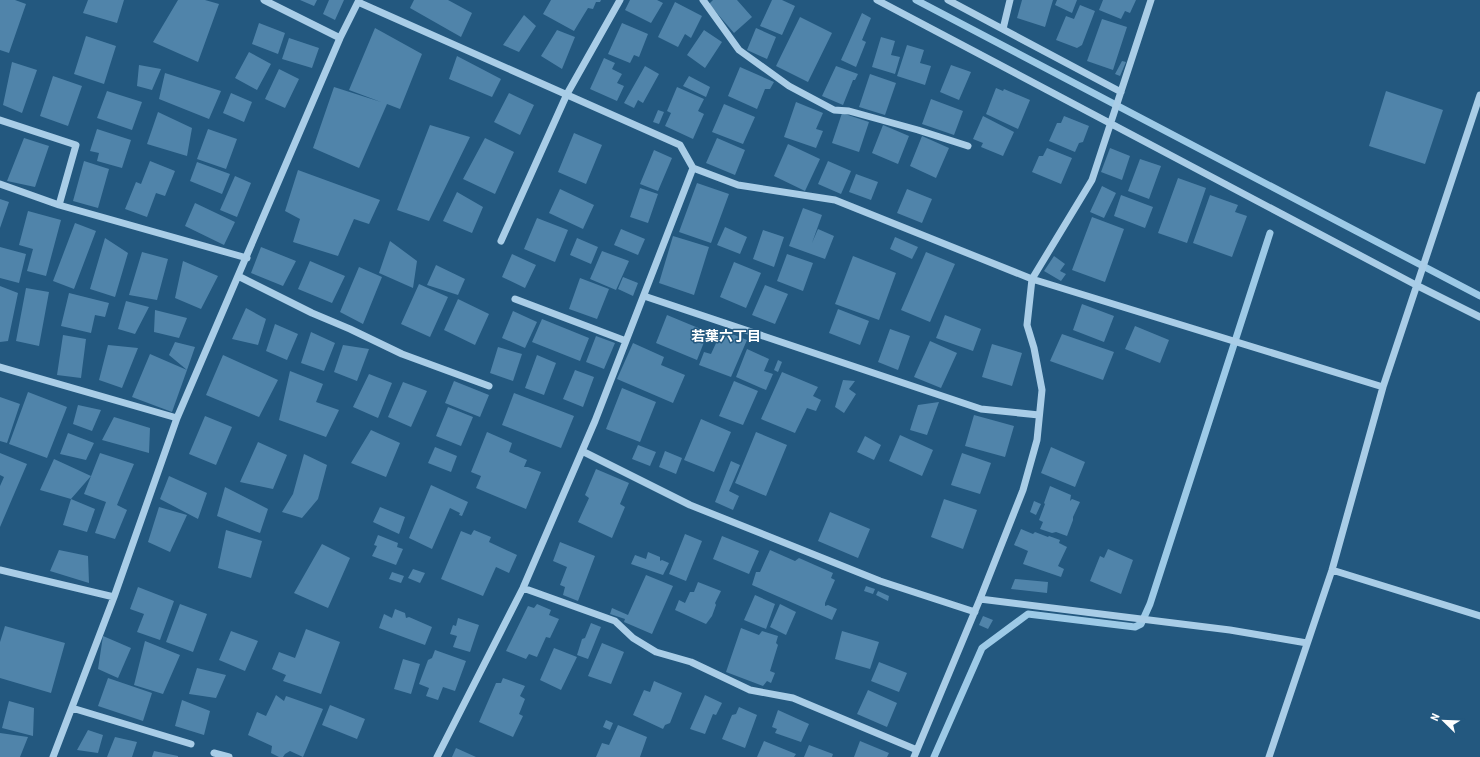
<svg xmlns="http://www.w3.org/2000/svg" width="1480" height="757" viewBox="0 0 1480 757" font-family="'Roboto Condensed','Noto Sans JP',sans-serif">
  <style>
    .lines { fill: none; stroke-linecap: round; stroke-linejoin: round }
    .stream { stroke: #9dcae7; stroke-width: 7 }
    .building { fill: #5084aa }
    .minor { stroke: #a9cde7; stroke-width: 7 }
    .labels { text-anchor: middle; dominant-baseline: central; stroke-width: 3; stroke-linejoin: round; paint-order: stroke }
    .neighbourhood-label { font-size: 14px; font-weight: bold; fill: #fff; stroke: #23587f }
  </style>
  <rect width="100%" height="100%" fill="#23587f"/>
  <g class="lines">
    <path class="stream" d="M916 0 1480 296
      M934 757 982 648 1028 614 1135 627 1141 624 1150 604 1270 233"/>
  </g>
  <path class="building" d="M0 0H15L26 4 9 53 0 50Z
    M88 0H124L117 23 83 13Z
    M178 0H205L219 4 198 62 153 42Z
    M300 0H317L314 6Z
    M329 0H344L335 20 323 14Z
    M414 0H448L472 13 461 37 410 8Z
    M551 0H601L600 2H596L593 9 588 8 574 31 543 14Z
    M630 0H657L663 3 651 23 625 10Z
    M713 0H737L752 17 734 33 709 4Z
    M772 0H782L795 6 782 35 760 26Z
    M1022 0H1053L1045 27 1017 18Z
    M1057 0H1077L1072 13 1055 5Z
    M1103 0H1136L1130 13 1125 11 1121 19 1099 10Z
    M675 2 702 16 691 38 685 34 678 47 658 37Z
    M1080 5 1095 11 1082 45 1077 48 1056 40 1066 16 1074 19Z
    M862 13 871 18 862 40 866 42 856 67 841 60Z
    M524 15 536 26 519 52 503 45Z
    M800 17 832 33 808 82 776 66Z
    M1102 19 1127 27 1113 70 1087 61Z
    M259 23 285 33 278 54 252 44Z
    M622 23 648 34 639 57 634 55 630 63 608 54Z
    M375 28 422 54 400 109 387 104 359 168 313 148 334 87 381 102 349 90Z
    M756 28 776 37 767 59 747 50Z
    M557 30 575 37 562 69 541 56Z
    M704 30 722 42 705 68 687 55Z
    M86 36 116 46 104 84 74 74Z
    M881 37 895 41 891 55 900 57 895 74 872 67Z
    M289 38 319 48 312 68 282 59Z
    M907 45 924 50 920 63 931 66 925 85 897 76Z
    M249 52 271 64 257 90 235 78Z
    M457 56 501 79 492 97 449 79Z
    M604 58 615 63 612 69 622 74 617 83 624 86 617 101 590 89Z
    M1122 61 1126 62 1120 76 1115 74Z
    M12 62 37 70 22 113 3 105Z
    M139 65 161 69 152 90 137 86Z
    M951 65 971 72 959 100 940 92Z
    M645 66 659 74 643 103 638 100 634 108 624 103Z
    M836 66 858 74 855 80H853L843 105 822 96Z
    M740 67 774 82 770 89H765L757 109 728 96Z
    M279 69 299 79 285 108 265 99Z
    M165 73 221 91 209 119 159 99Z
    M870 74 896 83 885 115 859 107Z
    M53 76 82 86 68 126 40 116Z
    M689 76 710 87 706 97 683 86Z
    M677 87 704 99 698 111 704 114 693 139 665 126 671 113 667 111Z
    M996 88 1003 91 1004 89 1030 100 1018 129 986 114Z
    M107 91 142 102 132 130 97 118Z
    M1386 91 1443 110 1425 164 1369 146Z
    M231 93 252 102 244 122 223 113Z
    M509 93 534 105 520 135 494 122Z
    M931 99 963 111 954 135 922 124Z
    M796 102 823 113 816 129 823 131 816 148 784 137Z
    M724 104 755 117 743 144 712 132Z
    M658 110 664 112 659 124 653 122Z
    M158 112 192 128 187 156 147 144Z
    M842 113 869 122 859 152 832 143Z
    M983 116 1014 132 1003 156 981 147 983 143 973 139Z
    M1064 116 1089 126 1083 142 1079 143 1075 152 1049 141 1057 123H1061Z
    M430 125 470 137 429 221 397 210Z
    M883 125 909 136 898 164 872 153Z
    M97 129 131 140 122 168 97 161 99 153 90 151Z
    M208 129 237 139 226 169 197 159Z
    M574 133 602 145 586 184 558 172Z
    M922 136 949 148 936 178 910 166Z
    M24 138 49 146 35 187 7 181Z
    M485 138 514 152 495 194 463 179Z
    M717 138 745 150 735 175 706 163Z
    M788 144 820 159 805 191 774 176Z
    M1047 148 1072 158 1061 184 1032 172 1039 156H1043Z
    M1110 148 1130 156 1122 180 1101 172Z
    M654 150 672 158 658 191 640 184Z
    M1140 159 1161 166 1149 199 1128 191Z
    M84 161 109 169 98 208 73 201Z
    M150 161 175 171 165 196 156 193 147 217 125 209 136 182 141 184Z
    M828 161 851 171 841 194 818 184Z
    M197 162 230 174 222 194 190 181Z
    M298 170 380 200 369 224 354 219 338 256 293 242 300 219 285 211Z
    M856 174 878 182 871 200 849 192Z
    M235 176 251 183 237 217 220 210Z
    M1178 178 1206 188 1187 243 1158 233Z
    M697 183 729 194 711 243 679 232Z
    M1102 186 1116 193 1104 218 1090 212Z
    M640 188 658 194 648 223 630 217Z
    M560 189 594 205 583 229 549 213Z
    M907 189 932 199 922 223 897 213Z
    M457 192 483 207 472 233 443 221Z
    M1121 195 1153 207 1145 228 1114 216Z
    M1210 195 1238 205 1235 212 1247 216 1232 257 1193 243Z
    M0 199 9 202 0 228Z
    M195 203 235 222 224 245 185 226Z
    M803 208 822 215 812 243 818 229 834 236 825 259 789 246Z
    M28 211 61 220 46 276 27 271 33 249 19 245Z
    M1092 217 1124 229 1105 282 1072 270Z
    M537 218 568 230 555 262 524 249Z
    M75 223 96 231 74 289 53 281Z
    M725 227 747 237 740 254 717 245Z
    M621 229 645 239 638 255 614 245Z
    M763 230 784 237 774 267 753 259Z
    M673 236 709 247 694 295 659 283Z
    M895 237 918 247 912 259 890 249Z
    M105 238 128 253 115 297 90 289Z
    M577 238 598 247 591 264 570 255Z
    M390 241 417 261 413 288 379 273Z
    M0 247 26 254 19 283 0 278Z
    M261 247 296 261 283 286 251 273Z
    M602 251 629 261 616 290 590 279Z
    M142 252 168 259 157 300 129 295Z
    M926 252 955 264 930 322 901 310Z
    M512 254 536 265 525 288 502 277Z
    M787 254 813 263 803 291 777 281Z
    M853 256 896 273 879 320 835 304Z
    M1054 256 1065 264 1060 271 1066 274 1061 281 1044 271Z
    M183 261 218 276 201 309 175 298Z
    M310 261 345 276 332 303 298 289Z
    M734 262 761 273 746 308 720 297Z
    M436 265 465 279 458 295 427 285Z
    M359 267 382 277 363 324 340 312Z
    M623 277 638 283 633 296 618 289Z
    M580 278 609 289 597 319 569 309Z
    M419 284 448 297 430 337 401 324Z
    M765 285 788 294 775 324 752 315Z
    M0 286 18 293 8 341 0 342Z
    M26 288 49 292 39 346 16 341Z
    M69 293 109 303 105 317 95 315 91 333 61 326Z
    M458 299 489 314 475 345 444 330Z
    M126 301 149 307 135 334 118 329Z
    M1082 304 1114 316 1104 342 1073 330Z
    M246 308 266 319 258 345 232 339Z
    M838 309 869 321 860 345 829 333Z
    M155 310 187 318 179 338 154 332Z
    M513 311 537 322 525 348 502 338Z
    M667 315 708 332 697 360 656 343Z
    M945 315 981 329 973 351 936 338Z
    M542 319 589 338 580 361 532 342Z
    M275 324 298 334 287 360 266 351Z
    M1135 326 1169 340 1160 363 1125 349Z
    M890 329 910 336 898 370 878 362Z
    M722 330 747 340 731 377 699 365 704 352 711 354Z
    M311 332 335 343 324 371 301 363Z
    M1062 334 1114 352 1103 380 1050 361Z
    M63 335 86 339 81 378 57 375Z
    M596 336 615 343 604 369 586 362Z
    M930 341 957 353 941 388 914 377Z
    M175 342 195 347 187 370 172 412 132 397 150 354 187 370 169 355Z
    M633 343 664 357 661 365 685 375 673 403 617 379Z
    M992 344 1022 353 1012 386 982 377Z
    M108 345 138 348 122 388 99 380Z
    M343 345 369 349 357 381 334 372Z
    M498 347 522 354 513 381 490 373Z
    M747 349 769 359 764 371 773 374 766 390 736 377Z
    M223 355 278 380 259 417 206 395Z
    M537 355 556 363 544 395 525 388Z
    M778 360 782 362 778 372 774 370Z
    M575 370 594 377 583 407 563 399Z
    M290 371 323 384 316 402 339 410 326 437 279 420Z
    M782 372 818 387 813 396 821 400 816 411 807 408 795 433 761 419Z
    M369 374 392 383 378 418 353 407Z
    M843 380 855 381 849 389 856 394 844 413 835 407Z
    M454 381 489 395 480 417 445 403Z
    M734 381 758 391 743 425 719 416Z
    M403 382 427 391 411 427 388 417Z
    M622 388 656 402 640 442 606 429Z
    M28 392 67 407 47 458 9 444Z
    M514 393 574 416 561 448 502 425Z
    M0 397 20 404 7 443 0 441Z
    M939 402 927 435 910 430 918 405Z
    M78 405 101 410 92 431 73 424Z
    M448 407 473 417 461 446 436 436Z
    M974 415 1014 426 1005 457 965 446Z
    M205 416 232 427 216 465 189 454Z
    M114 417 150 428 149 453 102 440Z
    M701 419 731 432 714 472 684 460Z
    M371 430 400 443 386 477 351 463Z
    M487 432 512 443 509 452 527 460 524 467H528L541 472 526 509 476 488 481 476 471 472Z
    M756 432 787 445 766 496 735 483Z
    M68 433 94 443 86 460 60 454Z
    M900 435 933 450 922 476 889 461Z
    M865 436 881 445 874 460 857 452Z
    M258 442 287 455 273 489 240 482Z
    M638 445 656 452 650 466 632 459Z
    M435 447 457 456 451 472 428 463Z
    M1051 447 1085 462 1075 487 1041 473Z
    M665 451 682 458 676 474 659 467Z
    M0 453 27 464 0 527V486L4 477 0 475Z
    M100 453 134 464 117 505 127 510 115 539 95 533 106 502 84 494Z
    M962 453 991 463 980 494 951 485Z
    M304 454 327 465 318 499 302 518 282 512 293 494Z
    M54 459 91 476 71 499 95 509 87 532 63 525 71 499 40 490Z
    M731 461 740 465 729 491 739 496 733 510 715 502Z
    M596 469 629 483 620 504 625 507 612 538 578 522 589 498 585 495Z
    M169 476 207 493 198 519 160 499Z
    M431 485 468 502 462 516 459 515 460 513 450 508 432 549 409 538Z
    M1050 486 1071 495 1070 501 1072 499 1080 502 1073 517V520L1067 536 1056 532 1052 533 1040 529 1043 522 1039 520 1045 504 1044 503Z
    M225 487 268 509 260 533 217 516Z
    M944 499 977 510 963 549 931 537Z
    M1034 501 1041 504 1036 515 1030 512Z
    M159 507 187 515 170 552 148 542Z
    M380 507 405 517 399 534 373 522Z
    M830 512 870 529 858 558 818 541Z
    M1021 529 1033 534 1035 532 1048 537 1049 536 1060 540 1059 543 1067 547 1058 566 1064 569 1061 577 1023 564 1028 551 1014 545Z
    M226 530 262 541 251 578 218 568Z
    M474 530 491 537 489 542 517 555 509 573 496 567 483 596 441 579 461 531 471 535Z
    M685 534 702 541 686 581 669 574Z
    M378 535 398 543 397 547 403 549 396 565 372 556 377 546 374 545Z
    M722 536 759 551 749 574 713 559Z
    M560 542 595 556 578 601 563 595 565 587 560 585 567 567 553 561Z
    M322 544 350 558 328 608 294 593Z
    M1108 549 1133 560 1121 594 1090 581 1100 556 1104 558Z
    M59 550 88 556 89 583 50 571Z
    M770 550 795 561 799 558 833 573 831 578 835 580 825 603V606L828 605 837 609 832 620 752 585 756 572H760Z
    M648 552 660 557V561L662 560 669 563 663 575 631 564 635 555 646 559Z
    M413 569 425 573 420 583 408 578Z
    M392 572 404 576 401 583 389 579Z
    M646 575 673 586 652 634 624 622 625 619 610 614 612 608 628 615Z
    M1015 579 1048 582 1047 593 1011 589Z
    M698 582 721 591 715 603 716 605 712 616 706 624 675 610 679 600 685 603 690 592H694Z
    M866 586 875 589 873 594 864 591Z
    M138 587 174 601 160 640 137 632 144 614 130 609Z
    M878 591 889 596 888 601 876 595Z
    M755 595 775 604 766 629 744 620Z
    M180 604 207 614 193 652 166 642Z
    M537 604 551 610 549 615 559 619 550 638 546 637 537 657 529 654 526 659 506 651 528 606 534 608Z
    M780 604 796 612 786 635 770 627Z
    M395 609 405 613 406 618 409 617 432 627 425 645 379 628 384 614 392 618Z
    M983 616 993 620 988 629 979 625Z
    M458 618 479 625 470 652 453 647 457 636 450 634 453 625 456 626Z
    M591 623 601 627 588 659 577 655 582 639 585 638Z
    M5 626 65 643 51 693 0 678V642Z
    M741 628 759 635 762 631 778 636 776 643 778 645 770 671 775 673 771 683 767 681 763 686 726 672Z
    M306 629 340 642 321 694 283 681 286 675 272 669 279 652 295 658Z
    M231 631 258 641 245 671 219 660Z
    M842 631 879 642 870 669 835 659Z
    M103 636 131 648 118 678 98 669Z
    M145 641 180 655 163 694 134 685Z
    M602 643 624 652 611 684 588 676Z
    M554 648 577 657 561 690 540 680Z
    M435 650 466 661 455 691 443 687 438 700 426 696 429 688 419 684 428 660 432 658Z
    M403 659 420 664 411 694 394 689Z
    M879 662 907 673 899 692 871 681Z
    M197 668 226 675 216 698 189 694Z
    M108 678 152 693 143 721 98 706Z
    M503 678 525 686 520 696 525 699 519 714 523 716 513 737 479 722 496 683H501Z
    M654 681 682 693 670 723 665 725 663 729 633 715 644 690 650 692Z
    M868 690 897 703 887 727 857 714Z
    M276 695 284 701 286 696 323 709 303 757 290 751 285 754 283 757H279L271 753 272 746 248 735 257 712 266 716Z
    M705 695 722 703 716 715 713 714 705 734 690 729Z
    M182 700 210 711 204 735 175 726Z
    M9 701 34 708 33 736 2 728Z
    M330 705 365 719 357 739 322 725Z
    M739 707 757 715 745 748 722 739 732 715 736 714Z
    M778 710 809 724 801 742 775 733 777 729 772 727Z
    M606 720 613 723 610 730 603 727Z
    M618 725 647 737 640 757H596L602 743 609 745Z
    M88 730 103 735 98 753 77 750Z
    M0 733 28 737 20 757H0Z
    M115 737 137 742 132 757H107Z
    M764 741 796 754 794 757H757Z
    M860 741 889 753 887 757H854Z
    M809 745 833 754 832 757H804Z
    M456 748 476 757H452Z
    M154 751 178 756V757H152Z"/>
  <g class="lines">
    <path class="minor" d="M264 0 340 38
      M703 0 739 50 789 86 834 110 849 111 918 130 968 146
      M877 0 1416 285 1480 317
      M948 0 1121 92
      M358 2 680 145 693 168 738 185 835 200 1032 279 1383 387
      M1003 29 1010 0
      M0 120 76 145 59 205
      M0 184 59 205 247 258
      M501 241 567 94 620 0
      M238 276 312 313 350 329 402 354 489 386
      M644 296 981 409 1039 415
      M515 299 626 341
      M0 367 177 418
      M582 451 690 505 880 581 975 612
      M0 570 114 597
      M1332 570 1480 616
      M523 588 615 621 633 638 656 652 691 662 750 690 793 698 917 750
      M980 599 1230 630 1307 643
      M72 708 191 744
      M214 753 229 757
      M53 757 114 597 177 418 340 38 359 0
      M437 757 523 588 595 421 693 168
      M914 757 980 599 1023 490 1037 440 1042 390 1034 348 1027 325 1032 279 1092 180 1151 0
      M1269 757 1332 570 1383 387 1480 95"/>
  </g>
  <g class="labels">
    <g class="neighbourhood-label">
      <text x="726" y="336">若葉六丁目</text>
    </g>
  </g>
  <g transform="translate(1444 721) rotate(293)" stroke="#23587f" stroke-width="3" paint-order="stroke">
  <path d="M0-3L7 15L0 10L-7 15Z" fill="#ffffff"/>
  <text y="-6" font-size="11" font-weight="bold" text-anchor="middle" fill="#ffffff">N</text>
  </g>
</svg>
